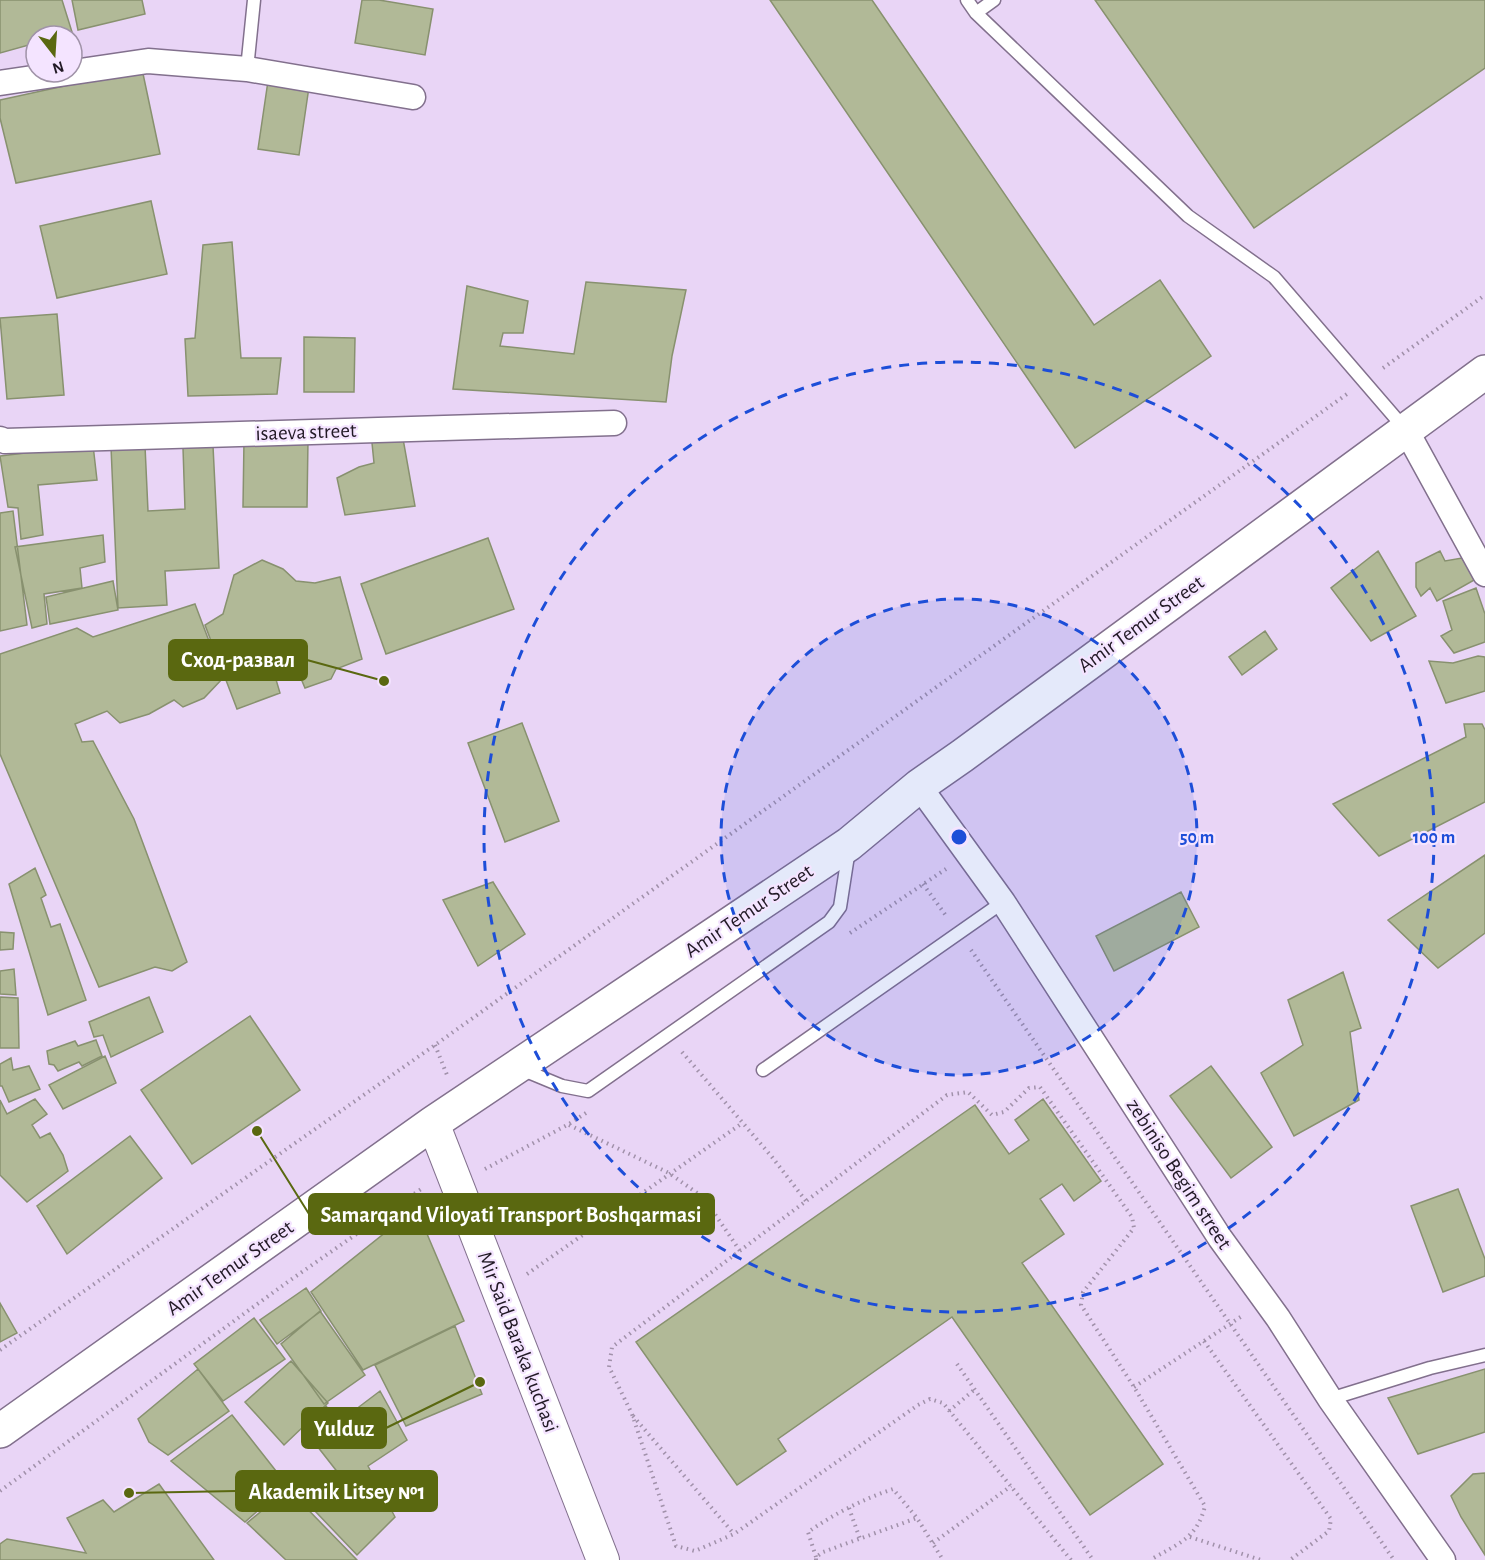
<svg xmlns="http://www.w3.org/2000/svg" width="1485" height="1560" viewBox="0 0 1485 1560" font-family="'Alegreya Sans',sans-serif">
  <style>
    .building { fill: #b1b997; stroke: #88916f; stroke-width: 1.5 }
    .lines { fill: none; stroke-linecap: round; stroke-linejoin: round }
    .service-casing { stroke: #82708d; stroke-width: 15 }
    .minor-casing { stroke: #82708d; stroke-width: 27 }
    .tertiary-casing { stroke: #82708d; stroke-width: 34 }
    .secondary-casing { stroke: #82708d; stroke-width: 36 }
    .path { stroke: #a191aa; stroke-width: 4; stroke-dasharray: 1.5 4.5; stroke-linecap: butt }
    .service { stroke: #fff; stroke-width: 12 }
    .minor { stroke: #fff; stroke-width: 24 }
    .tertiary { stroke: #fff; stroke-width: 32 }
    .secondary { stroke: #fff; stroke-width: 33 }
    .ring { fill: none; stroke: #1d4ed8; stroke-width: 3; stroke-dasharray: 10 8 }
    .labels { text-anchor: middle; dominant-baseline: central; stroke-width: 4.5; stroke-linejoin: round; paint-order: stroke }
    .street-label { font-size: 21px; fill: #211925; stroke: #f4e4ff }
    .centre { fill: #1d4ed8; stroke: #f4e4ff; stroke-width: 3 }
    .ring-label { font-size: 18px; text-anchor: middle; font-weight: bold; fill: #1d4ed8; stroke: #f4e4ff; stroke-width: 4.5; stroke-linejoin: round; paint-order: stroke }
    .leader { fill: none; stroke: #5a6810; stroke-width: 2 }
    .callout-dot { fill: #5a6810; stroke: #f4e4ff; stroke-width: 2 }
    .callout { fill: #5a6810; stroke: #5a6810; stroke-width: 2 }
    .callout-label { font-size: 22px; text-anchor: middle; font-weight: bold; fill: #fff }
  </style>
  <rect width="100%" height="100%" fill="#e9d5f6"/>
  <path class="building" d="M0 0H62L72 32 59 36H36V43L0 53Z
    M72 0H142L145 14 78 30Z
    M362 0H379L433 9 425 55 355 43Z
    M770 0H872L1094 325 1160 280 1211 356 1075 448Z
    M1095 0H1485V68L1254 228Z
    M142 69 160 154 16 183 0 118V100Z
    M268 81 309 87 299 155 258 149Z
    M151 201 167 274 57 298 40 226Z
    M232 242 241 358H281L277 394 188 396 185 339 195 338 203 245Z
    M586 282 686 290 672 356 666 402 453 389 467 286 528 301 523 333H503L500 346 574 354Z
    M57 314 64 395 7 399 0 318Z
    M304 337 355 338 354 392H304Z
    M371 433H402L415 506 345 515 337 478 359 467 374 463Z
    M244 440H308L307 507H243Z
    M93 445 97 480 38 485 43 535 21 539 18 508 8 507 0 456Z
    M145 446 148 511 185 509 183 448 213 446 219 568 165 571 167 605 118 608 111 447Z
    M13 511 27 625 0 631V513Z
    M103 535 105 562 80 568 82 588 44 594 47 624 32 628 15 547Z
    M488 538 514 609 386 654 361 584Z
    M1378 551 1416 616 1371 641 1331 588Z
    M1440 551 1445 561 1462 558 1476 579 1437 601 1430 588 1421 596 1416 587V563Z
    M262 560 283 569 296 581 315 583 340 577 362 659 336 669 331 679 305 688 291 655 272 666 280 693 237 709 205 625 223 614 234 575Z
    M113 581 118 610 50 624 46 597Z
    M1476 588 1485 614V642L1454 653 1441 636 1452 630 1443 601Z
    M195 604 223 678 204 698 183 707 174 700 149 714 120 723 107 711 75 724 82 742 93 741 134 819 187 962 172 971 155 967 99 987 0 754V654L77 628 93 637Z
    M1265 631 1277 649 1242 675 1229 657Z
    M1478 656 1485 657V691L1446 703 1429 661 1453 663Z
    M522 723 559 821 505 842 468 743Z
    M1464 724H1482L1485 730V802L1379 856 1333 804 1466 737Z
    M1485 855V933L1438 968 1388 920Z
    M35 868 46 895 41 898 51 927 60 924 86 1000 48 1015 9 884Z
    M493 882 525 934 478 966 443 900Z
    M1181 892 1199 927 1114 971 1096 936Z
    M0 932 14 933 13 949 0 950Z
    M14 969 16 995 0 994V971Z
    M1343 972 1361 1028 1350 1032 1359 1100 1294 1136 1261 1073 1303 1045 1288 1000Z
    M0 997 18 998 19 1048H0Z
    M149 997 163 1032 111 1057 103 1035 94 1037 89 1022Z
    M250 1016 300 1090 192 1164 141 1090Z
    M96 1040 102 1056 82 1066 79 1062 58 1071 54 1065 49 1064 47 1051 75 1041 78 1046Z
    M105 1056 116 1083 63 1109 49 1085Z
    M11 1058 13 1070 29 1066 40 1089 9 1102 2 1086H0V1064Z
    M1211 1066 1272 1147 1231 1178 1170 1096Z
    M35 1099 47 1114 32 1125 40 1138 50 1133 63 1155 68 1171 27 1202 0 1175V1100L7 1114Z
    M1043 1099 1101 1181 1074 1201 1062 1184 1040 1199 1064 1234 1022 1263 1163 1464 1090 1515 952 1317 778 1439 786 1451 737 1485 636 1342 975 1105 1009 1154 1029 1140 1015 1120Z
    M130 1136 162 1178 67 1254 37 1206Z
    M1458 1189 1485 1259V1276L1443 1292 1411 1206Z
    M416 1208 464 1321 363 1370 311 1292Z
    M306 1288 321 1311 277 1344 260 1320Z
    M0 1303 17 1333 0 1342Z
    M320 1311 365 1375 324 1404 281 1344Z
    M254 1318 285 1359 223 1401 194 1364Z
    M455 1326 482 1394 406 1426 375 1365Z
    M291 1361 328 1403 284 1445 245 1402Z
    M198 1369 229 1411 168 1455 149 1442 138 1419Z
    M1485 1369V1432L1418 1454 1388 1398Z
    M380 1391 407 1440 368 1466 395 1517 357 1555 315 1511 346 1483 303 1428 326 1406 339 1422Z
    M232 1415 287 1485 245 1522 171 1461Z
    M1485 1473V1555L1461 1517 1451 1496 1473 1474Z
    M159 1484 214 1560H0V1544L7 1539 86 1553 67 1518 103 1500 114 1512Z
    M288 1489 357 1560H286L247 1523Z"/>
  <g class="lines">
    <g class="service-casing">
      <path id="service" d="M967 0 976 13 1188 216 1274 277 1405 429
        M976 13 994 0
        M247 69 254 0
        M521 1069 562 1086 588 1091 829 922 840 907 849 849
        M763 1070 1003 902
        M1330 1399 1430 1368 1485 1355"/>
    </g>
    <g class="minor-casing">
      <path id="minor" d="M0 83 148 61 247 69 413 97
        M1406 430 1485 574
        M0 439 5 441 614 423
        M919 786 1003 902 1220 1238 1278 1318 1330 1399 1443 1560"/>
    </g>
    <g class="tertiary-casing">
      <path id="tertiary" d="M433 1123 603 1560"/>
    </g>
    <g class="secondary-casing">
      <path id="secondary" d="M0 1431 433 1123 849 844 919 786 962 756 1485 372"/>
    </g>
    <path class="path" d="M1383 368 1485 295
      M923 884 947 917
      M850 933 946 869
      M971 950 1394 1560
      M435 1045 447 1075
      M682 1052 772 1157 806 1201
      M569 1125 669 1173 704 1198 740 1251
      M485 1169 569 1124 586 1113
      M527 1274 741 1124
      M1204 1341 1331 1519 1329 1531 1290 1560
      M0 1350 435 1045 1347 394
      M957 1364 1093 1560
      M1134 1387 1242 1316
      M949 1411 974 1390
      M633 1416 734 1534
      M0 1491 289 1281 424 1187
      M849 1508 860 1539
      M1190 1537 1261 1560
      M933 1543 1011 1486
      M816 1557 808 1532C834 1514 863 1499 893 1489L917 1518
      M816 1560V1557L823 1552 917 1518 943 1560
      M1071 1560 943 1403 930 1399 918 1405 734 1534 695 1551 676 1546 632 1414 609 1367 612 1347 947 1095 968 1092 992 1115 1004 1112 1029 1088 1040 1087 1132 1217 1134 1228 1083 1292 1081 1305 1134 1387 1205 1506C1197 1539 1177 1544 1150 1560"/>
    <use href="#service" class="service"/>
    <use href="#minor" class="minor"/>
    <use href="#tertiary" class="tertiary"/>
    <use href="#secondary" class="secondary"/>
  </g>
  <circle cx="959" cy="837" r="238" fill="#1d4ed8" fill-opacity=".12"/>
  <g class="ring">
    <circle cx="959" cy="837" r="238"/>
    <circle cx="959" cy="837" r="475"/>
  </g>
  <g class="labels">
    <g class="street-label">
      <text transform="translate(306 432) rotate(-2)">isaeva street</text>
      <text transform="translate(1141 624) rotate(-36)">Amir Temur Street</text>
      <text transform="translate(749 911) rotate(-34)">Amir Temur Street</text>
      <text transform="translate(1179 1174) rotate(57)">zebiniso Begim street</text>
      <text transform="translate(230 1268) rotate(-35)">Amir Temur Street</text>
      <text transform="translate(518 1342) rotate(69)">Mir Said Baraka kuchasi</text>
    </g>
  </g>
  <circle cx="959" cy="837" r="9" class="centre"/>
  <g class="ring-label">
    <text x="1197" y="843">50 m</text>
    <text x="1434" y="843">100 m</text>
  </g>
  <path class="leader" d="M384 681L307 660M257 1131L309 1214M480 1382L386 1428M129 1493L236 1491"/>
  <g class="callout-dot">
    <circle cx="384" cy="681" r="6"/>
    <circle cx="257" cy="1131" r="6"/>
    <circle cx="480" cy="1382" r="6"/>
    <circle cx="129" cy="1493" r="6"/>
  </g>
  <g class="callout">
    <rect x="169" y="640" width="138" height="40" rx="6"/>
    <rect x="309" y="1194" width="405" height="40" rx="6"/>
    <rect x="302" y="1408" width="84" height="40" rx="6"/>
    <rect x="236" y="1471" width="201" height="40" rx="6"/>
  </g>
  <g class="callout-label">
    <text x="238" y="667">Сход-развал</text>
    <text x="511" y="1222">Samarqand Viloyati Transport Boshqarmasi</text>
    <text x="344" y="1436">Yulduz</text>
    <text x="337" y="1499">Akademik Litsey №1</text>
  </g>
  <g transform="translate(54 54) rotate(163)"><circle r="28" fill="#f4e4ff" stroke="#a093a8" stroke-width="1.5"/>
  <path d="M0-4.5L10 22L0 15L-10 22Z" fill="#5a6810"/>
  <text y="-9" font-size="16" font-weight="bold" text-anchor="middle" fill="#211925">N</text>
  </g>
</svg>
